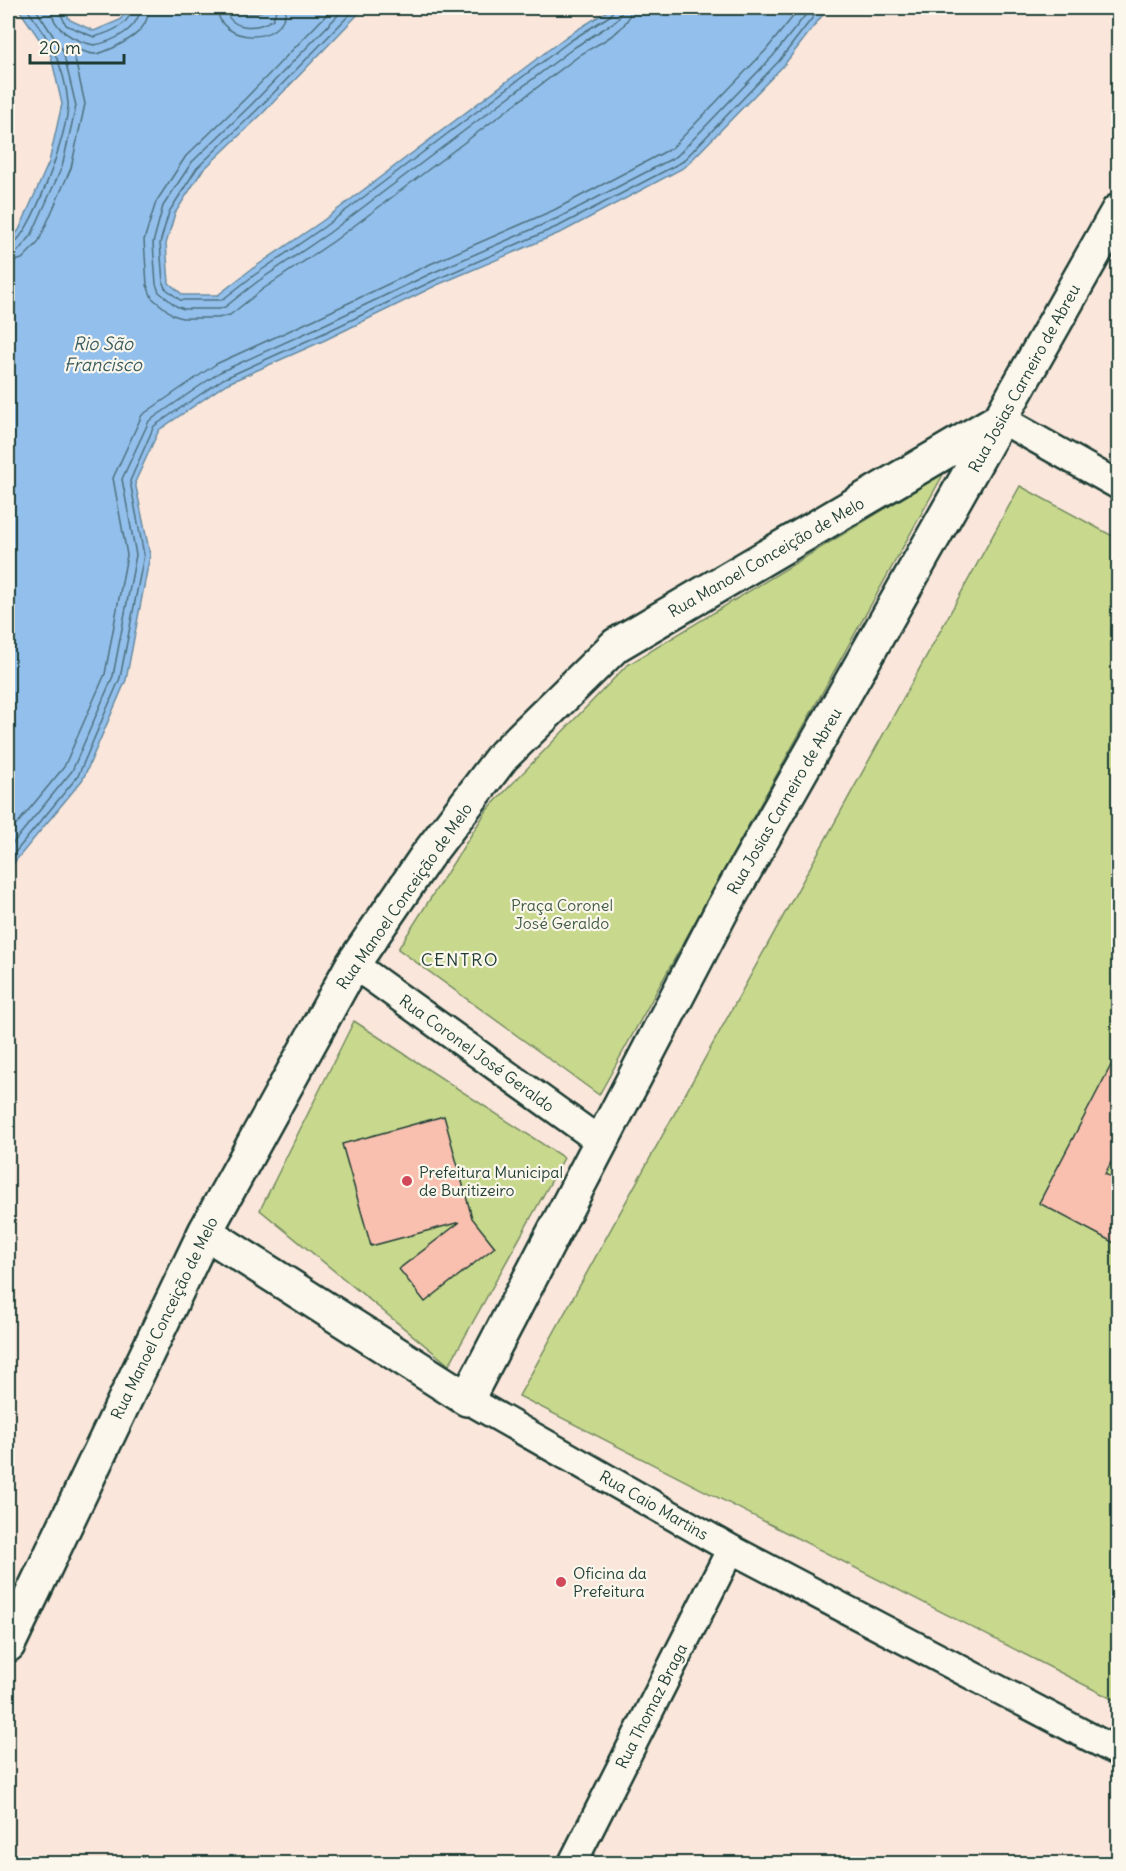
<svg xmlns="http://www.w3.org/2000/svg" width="1126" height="1871" viewBox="0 0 1126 1871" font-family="Delius,sans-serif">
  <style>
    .green { fill: #c8d98e; stroke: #748b61; stroke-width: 1.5 }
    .water { fill: #93bfec; stroke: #658ba2; stroke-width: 1.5 }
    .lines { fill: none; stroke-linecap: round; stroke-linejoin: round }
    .shore { stroke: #4d717e; stroke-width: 1.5 }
    .building { fill: #f9c0af; stroke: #1f3d34; stroke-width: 1.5 }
    .minor-casing { stroke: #1f3d34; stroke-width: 32 }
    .tertiary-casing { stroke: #1f3d34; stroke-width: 38 }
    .minor { stroke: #fbf7ec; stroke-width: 27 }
    .tertiary { stroke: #fbf7ec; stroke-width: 33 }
    .poi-dot { fill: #d1495b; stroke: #fbf7ec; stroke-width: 2 }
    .labels { text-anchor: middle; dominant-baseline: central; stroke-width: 4.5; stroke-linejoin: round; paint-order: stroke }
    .street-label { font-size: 16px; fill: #1f3d34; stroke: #fbf7ec }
    .park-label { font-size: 16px; fill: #415c46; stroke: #fbf7ec }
    .poi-label { font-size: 16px; fill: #1f3d34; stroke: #fbf7ec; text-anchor: start }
    .water-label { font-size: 18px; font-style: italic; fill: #3c5e62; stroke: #fbf7ec }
    .neighbourhood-label { font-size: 18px; letter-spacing: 1.5px; fill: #1f3d34; stroke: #fbf7ec }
  </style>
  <rect width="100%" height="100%" fill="#fae6da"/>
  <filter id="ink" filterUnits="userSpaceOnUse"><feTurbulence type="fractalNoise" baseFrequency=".0167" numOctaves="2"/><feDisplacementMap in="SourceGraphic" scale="12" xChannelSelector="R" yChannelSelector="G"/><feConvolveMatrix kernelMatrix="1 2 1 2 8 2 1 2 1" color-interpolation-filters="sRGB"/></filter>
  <g filter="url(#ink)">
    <path class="green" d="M944 473 599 1095 398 949 487 810 626 666Z
      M1020 486 1118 539V1702L519 1396Z
      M354 1021 564 1158 449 1365 260 1210Z"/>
    <path class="water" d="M18 8H63L70 20 94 31 120 20 128 8H239L241 12 257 14 267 8H364L262 114 202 171 175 213 166 244 169 283 183 295H218L249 271 321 222 567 36 612 8H828L784 65 685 167 564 231 437 285 325 340 226 384 159 430 135 482 150 555 126 680 83 779 8 870V243L19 230 49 162 62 104 51 56Z"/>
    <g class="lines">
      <path class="shore" d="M51 8C52 29 74 41 94 45 113 42 139 29 140 8
        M58 8 66 25 94 37C109 33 130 25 132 8
        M217 8C219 45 284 46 286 8
        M226 8C228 31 259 30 273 19L277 8
        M333 8 246 98 186 156 156 202 144 240 147 285 152 298 173 315 182 318H218L230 315 263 289 334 241 580 55C598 43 630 31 631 8
        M345 8 252 104 192 162 163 206 153 243 156 284 159 292 176 306 184 309H219L225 307 257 282 329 233 575 47 616 21 620 16 622 8
        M356 8 257 110 197 168 169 212 160 243 163 283 165 288 180 300H222L253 276 324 227 570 41 611 15 614 8
        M8 246C30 244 70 126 68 103 65 66 48 36 26 8
        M8 254 18 251 31 236 62 167 76 106 63 51 35 8
        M8 263 22 259 38 243 71 168 85 104 73 50 76 48C82 51 88 54 95 54 101 54 107 50 113 48 131 39 148 30 149 8
        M8 835 64 767 105 674 127 555 113 478 142 415 216 364 315 319 428 265 554 210 672 148 766 50 800 8
        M8 849 72 771 113 676 136 555 122 479 149 421 220 372 319 327 432 273 558 218 677 156 773 56 811 8
        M8 861 78 776 120 678 144 555 130 481 154 426 223 379 322 334 435 280 561 225 682 162 779 61 820 8"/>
    </g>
    <path class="building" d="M1118 1052V1149L1105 1174 1118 1181V1245L1039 1203Z
      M444 1116 472 1218 495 1247 425 1302 399 1269 460 1222 371 1246 342 1144Z"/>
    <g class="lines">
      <g class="minor-casing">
        <path id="minor" d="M1001 419 1118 485
          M353 964 601 1142
          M467 1399 731 1549 1118 1752
          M572 1864 731 1549"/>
      </g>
      <g class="tertiary-casing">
        <path id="tertiary" d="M205 1232 467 1399 721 912 1118 211
          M8 1645 205 1232 353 964 426 857 502 757 616 645 999 420"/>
      </g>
      <use href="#minor" class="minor"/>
      <use href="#tertiary" class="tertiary"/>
    </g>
  </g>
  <g class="poi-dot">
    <circle cx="407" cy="1181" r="6"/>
    <circle cx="561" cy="1582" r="6"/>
  </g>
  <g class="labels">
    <g class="street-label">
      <text transform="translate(1024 378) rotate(-61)">Rua Josias Carneiro de Abreu</text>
      <text transform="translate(766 557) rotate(-30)">Rua Manoel Conceição de Melo</text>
      <text transform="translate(784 801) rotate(-60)">Rua Josias Carneiro de Abreu</text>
      <text transform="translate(404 896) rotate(-55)">Rua Manoel Conceição de Melo</text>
      <text transform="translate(477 1053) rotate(36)">Rua Coronel José Geraldo</text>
      <text transform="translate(164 1318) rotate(-64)">Rua Manoel Conceição de Melo</text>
      <text transform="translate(654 1505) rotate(30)">Rua Caio Martins</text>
      <text transform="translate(651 1706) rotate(-63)">Rua Thomaz Braga</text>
    </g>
    <g class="park-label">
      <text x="562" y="905">Praça Coronel<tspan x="562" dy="18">José Geraldo</tspan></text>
    </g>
    <g class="poi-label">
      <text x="419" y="1172">Prefeitura Municipal<tspan x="419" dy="18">de Buritizeiro</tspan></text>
      <text x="573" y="1573">Oficina da<tspan x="573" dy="18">Prefeitura</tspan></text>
    </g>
    <g class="water-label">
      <text x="103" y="343">Rio São<tspan x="103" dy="21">Francisco</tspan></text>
    </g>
    <g class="neighbourhood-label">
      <text x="460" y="959">CENTRO</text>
    </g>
  </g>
  <rect width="1126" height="1871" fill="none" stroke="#fbf7ec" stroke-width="30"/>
  <rect x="15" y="15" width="1096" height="1841" fill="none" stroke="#1f3d34" stroke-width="2" filter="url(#ink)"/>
  <path d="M30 54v9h94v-9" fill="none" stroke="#1f3d34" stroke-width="3"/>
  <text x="39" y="54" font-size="18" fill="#1f3d34" stroke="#fbf7ec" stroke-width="4.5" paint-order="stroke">20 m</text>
</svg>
